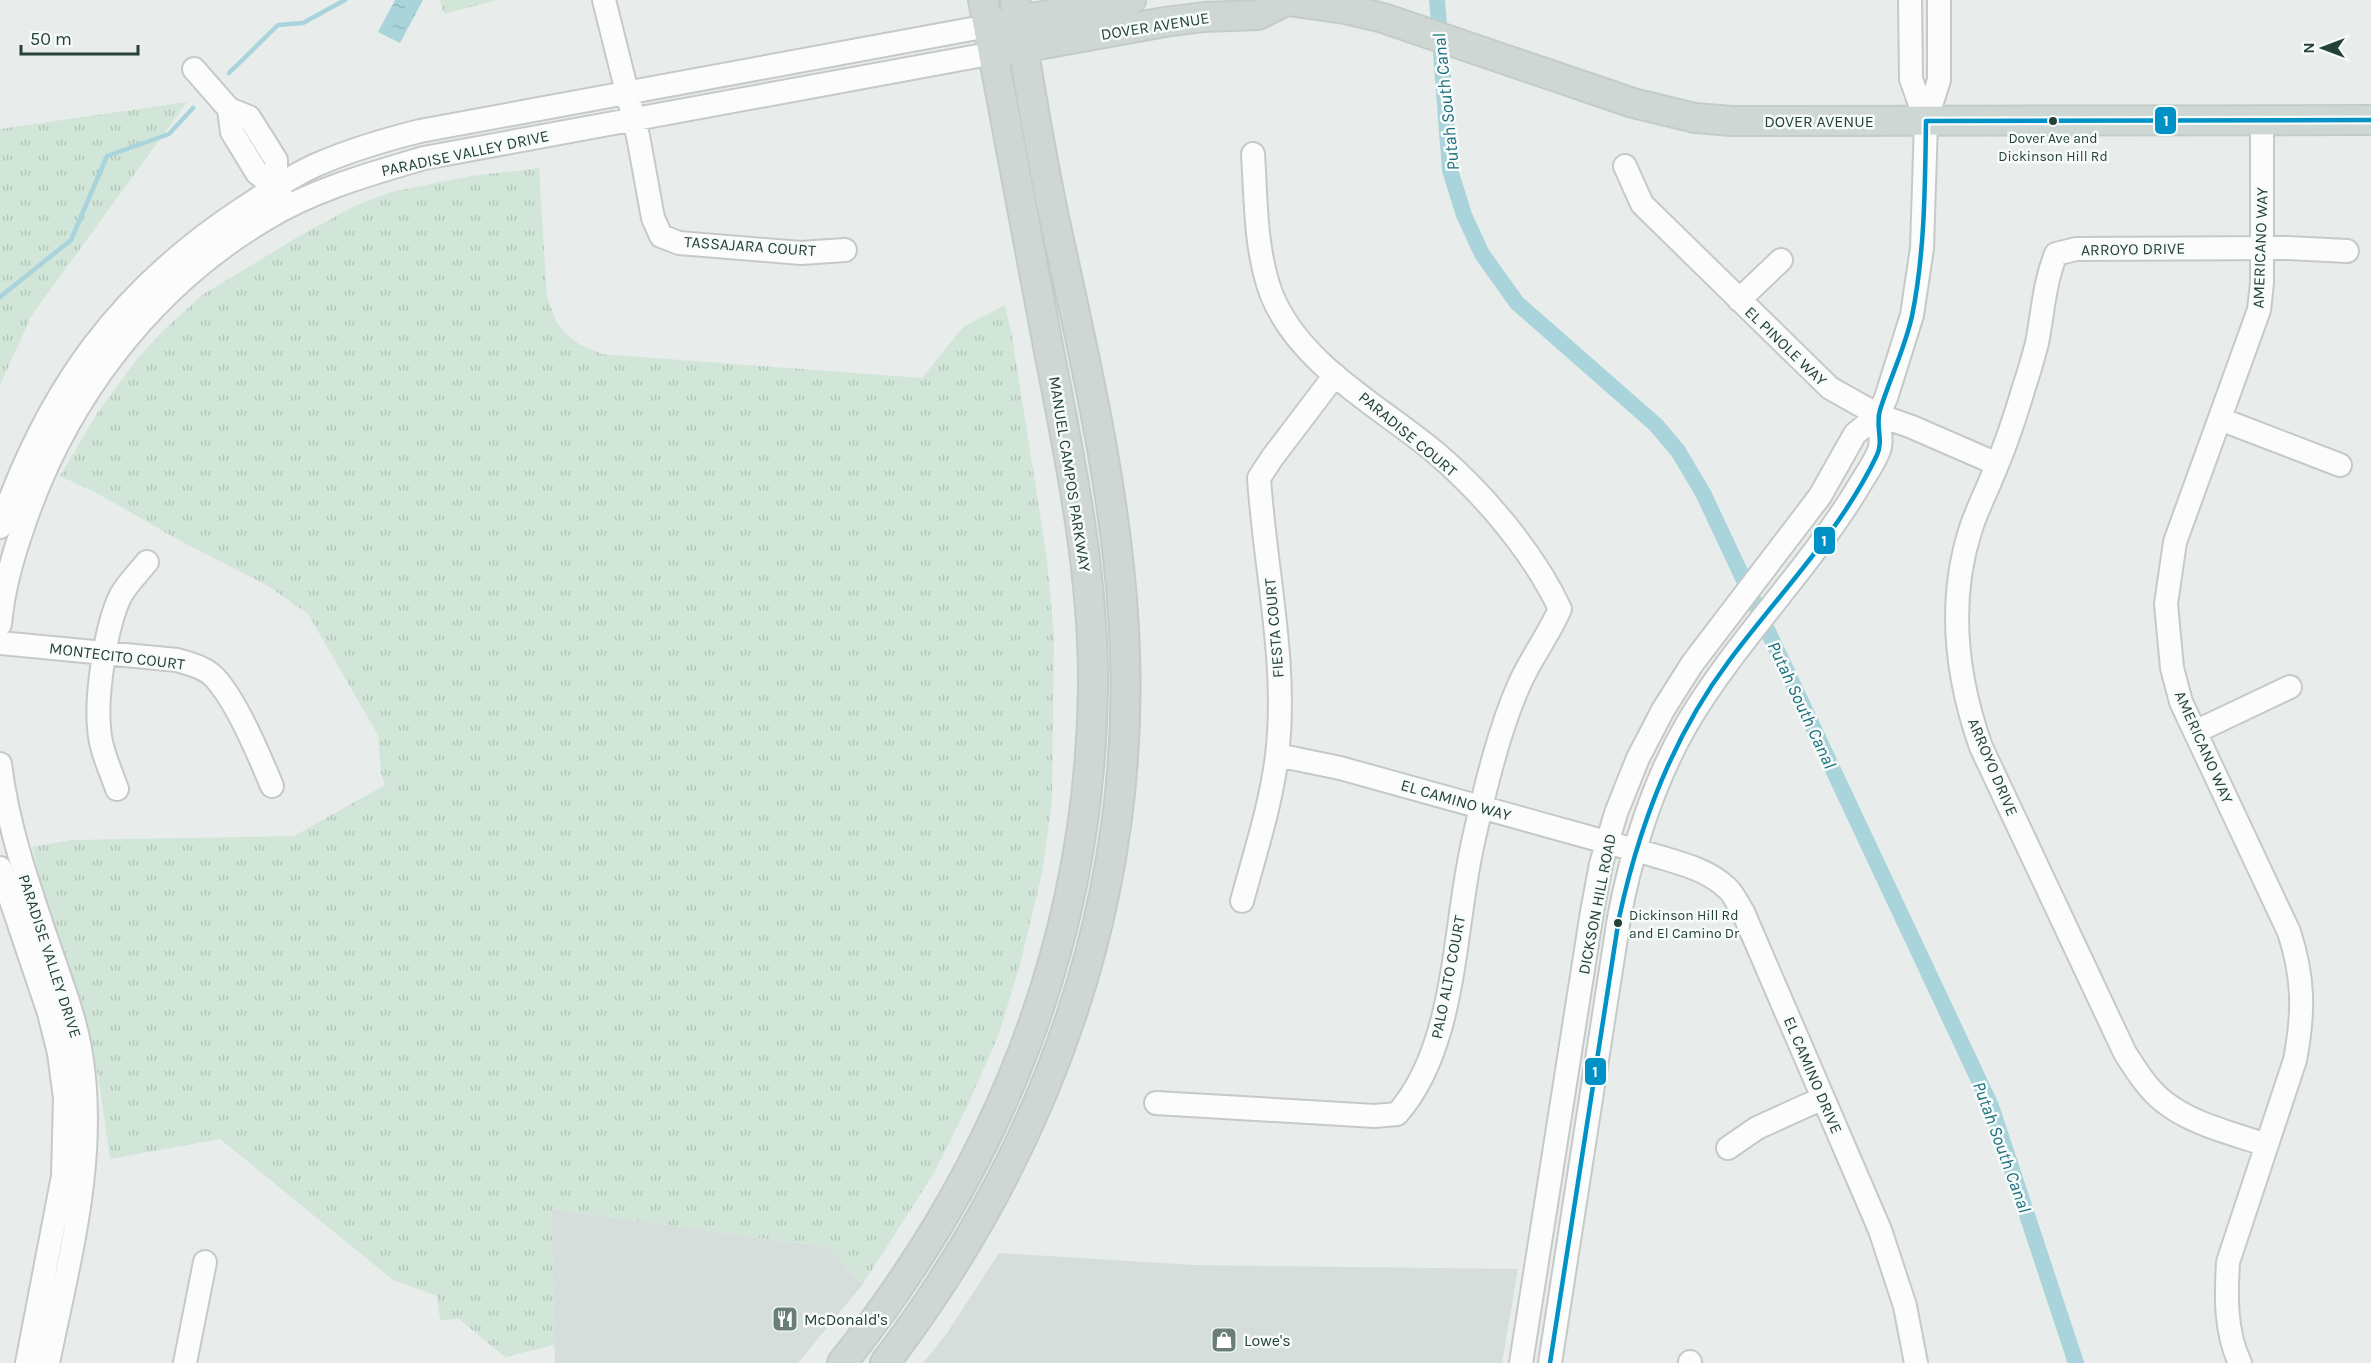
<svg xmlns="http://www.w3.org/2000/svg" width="2371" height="1363" viewBox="0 0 2371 1363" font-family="Karla,sans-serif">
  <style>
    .built { fill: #d6dedb }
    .grass { fill: url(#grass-tufts) }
    .water { fill: url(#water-ripples) }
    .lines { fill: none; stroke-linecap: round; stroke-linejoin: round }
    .stream { stroke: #a9d4db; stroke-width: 4.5 }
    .canal { stroke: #a9d4db; stroke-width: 16 }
    .minor-casing { stroke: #c5cac8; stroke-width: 26 }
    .major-casing { stroke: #c3ccc9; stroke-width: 32 }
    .minor { stroke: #fcfcfc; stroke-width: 22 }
    .major { stroke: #cfd7d5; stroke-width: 28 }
    .bus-1-casing { stroke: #f7fbf9; stroke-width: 9 }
    .bus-1 { stroke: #0092c6; stroke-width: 4.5 }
    .bus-dot { fill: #24423a; stroke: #f7fbf9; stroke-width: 2 }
    .labels { text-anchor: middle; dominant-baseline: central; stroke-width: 5; stroke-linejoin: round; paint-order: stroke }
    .bus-label { font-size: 14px; fill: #24423a; stroke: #f7fbf9 }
    .street-label { font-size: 16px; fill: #24423a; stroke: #f7fbf9 }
    .poi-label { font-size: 16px; fill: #24423a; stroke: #f7fbf9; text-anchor: start }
    .water-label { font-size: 18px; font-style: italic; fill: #1c6f80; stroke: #f7fbf9 }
    .line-badge { stroke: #f7fbf9; stroke-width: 2 }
    .badge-label { font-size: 16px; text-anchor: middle; font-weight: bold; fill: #fff }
  </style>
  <defs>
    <pattern id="grass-tufts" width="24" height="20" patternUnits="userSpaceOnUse" patternTransform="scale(1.5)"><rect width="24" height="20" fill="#d1e6d8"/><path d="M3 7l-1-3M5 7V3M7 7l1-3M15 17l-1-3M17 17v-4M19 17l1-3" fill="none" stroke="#b3c6ba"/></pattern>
    <pattern id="water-ripples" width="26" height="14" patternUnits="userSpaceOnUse" patternTransform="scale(1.5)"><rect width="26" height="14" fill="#a9d4db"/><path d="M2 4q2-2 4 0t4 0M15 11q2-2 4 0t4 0" fill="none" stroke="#91b7bd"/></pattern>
  </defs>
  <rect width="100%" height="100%" fill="#e8edeb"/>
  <path class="built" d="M551 1209 828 1247 863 1284 798 1363H555Z
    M999 1253 1194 1265 1518 1269 1502 1363H923L947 1333Z"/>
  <path class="grass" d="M440 0H497L444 14Z
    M187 102 32 315 0 385V129Z
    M539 168 547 297 556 321 566 334 579 344 602 354 922 378 963 327 1005 305 1012 336 1047 559 1054 637 1052 801 1042 874 1020 964 999 1034 965 1111 934 1173 863 1284 828 1247 552 1209 554 1345 505 1357 459 1319 440 1320 437 1296 393 1280 220 1139 110 1159 98 1075 80 1009 55 936 32 847 71 840 294 836 385 785 381 773 378 735 308 614 268 586 177 539 93 491 60 476 98 412 136 360 164 330 202 295 303 234 355 206 391 192 471 176Z"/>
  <path class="water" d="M395 0H423L400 43 378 32Z"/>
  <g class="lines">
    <path class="stream" d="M229 73 278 25 303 23 345 0
      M0 297 71 240 107 156 169 134 193 108"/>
    <path class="canal" d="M1437 0 1450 170 1464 215 1482 254 1517 303 1656 425 1678 451 1703 493 1991 1106 2076 1363"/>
    <g class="minor-casing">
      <path id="minor" d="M604 0 638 136 653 218 661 236 679 243 801 253 845 250
        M1910 0 1911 79 1926 121
        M194 69 229 109 249 117 276 160V188
        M229 109 232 132 257 173 276 188 281 195
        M1625 166 1642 204 1830 388 1878 415 1912 427 1997 464
        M1739 300 1781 260
        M2220 419 2340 465
        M0 527C48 389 119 290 242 209 265 194 291 176 316 165 350 150 384 140 420 131L988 26
        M0 624C3 591 12 558 23 527 65 401 149 289 264 220 312 190 370 174 424 158L994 53
        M0 643 177 660C190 664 205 667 215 678 237 702 259 755 272 786
        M2195 732 2290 687
        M1277 755 1340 768 1653 855C1679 863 1707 869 1727 888 1734 894 1738 905 1743 912L1880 1230 1905 1306 1916 1363
        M0 764C8 829 30 890 51 952 62 984 74 1015 80 1048 99 1155 69 1259 48 1363
        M117 789C110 769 100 749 99 727 96 694 106 624 121 595 127 584 138 573 147 562
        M0 868 49 1013 59 1053 65 1098 63 1176 27 1363
        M1242 901C1255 853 1271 805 1277 755 1288 663 1265 570 1259 478L1272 458 1335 375
        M1156 1103 1375 1116 1397 1114C1458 1045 1453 925 1474 838 1485 789 1499 730 1519 685 1531 658 1548 636 1560 609 1534 553 1483 493 1436 453 1380 406 1298 364 1271 293 1255 249 1256 200 1253 154
        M2266 1145C2232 1133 2191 1124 2163 1101 2147 1088 2136 1070 2125 1053L1981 747C1956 676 1947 602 1971 528 1978 507 1989 486 1997 465 2008 439 2016 414 2024 387 2029 373 2033 358 2037 343 2043 313 2044 283 2056 254L2076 249 2288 248 2347 251
        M1728 1148 1757 1128 1823 1098
        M185 1363 205 1262
        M1521 1363 1592 912 1601 864 1616 813 1638 758 1663 710 1692 664 1820 496 1855 434 1878 415 1886 398 1912 315 1922 248 1926 121 1939 80V0
        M1550 1363 1619 918C1632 850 1653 782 1688 722 1737 640 1806 572 1856 491 1862 480 1878 458 1880 447 1882 438 1879 425 1878 415
        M1690 1363V1362
        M2240 1363C2225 1331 2226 1296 2228 1262L2295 1060C2304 1013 2304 978 2289 932L2181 702 2172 668 2166 604 2175 542 2259 310 2262 283V120"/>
    </g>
    <g class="major-casing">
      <path id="major" d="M1281 0 1345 9 1383 18 1633 103 1695 118 1732 121 2371 120
        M999 24 1131 0
        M1005 51 1165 22 1204 17 1258 15 1284 2
        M842 1363C998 1168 1090 940 1093 688 1094 573 1070 459 1048 346 1026 231 1005 115 983 0
        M885 1363C1047 1150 1139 898 1124 629 1117 498 1087 368 1059 240 1041 161 1029 80 1015 0"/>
    </g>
    <use href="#minor" class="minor"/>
    <use href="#major" class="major"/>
    <g class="bus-1-casing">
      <path id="bus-1" d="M1550 1363 1619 918C1639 826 1672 737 1729 661 1779 594 1841 531 1877 455 1884 440 1875 425 1880 410 1890 378 1905 348 1912 316 1925 252 1925 186 1926 121L2371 120"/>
    </g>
    <use href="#bus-1" class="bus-1"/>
  </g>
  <defs>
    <g id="restaurant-square" transform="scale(1.35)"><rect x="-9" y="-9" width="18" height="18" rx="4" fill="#697e78" stroke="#f7fbf9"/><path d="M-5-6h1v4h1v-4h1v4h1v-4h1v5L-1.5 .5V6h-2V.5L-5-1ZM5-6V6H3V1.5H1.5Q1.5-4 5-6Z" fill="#fff"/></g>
    <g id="shop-square" transform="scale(1.35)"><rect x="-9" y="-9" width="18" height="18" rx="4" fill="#697e78" stroke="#f7fbf9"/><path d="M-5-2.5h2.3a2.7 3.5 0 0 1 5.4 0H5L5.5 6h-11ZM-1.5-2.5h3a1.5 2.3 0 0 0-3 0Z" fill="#fff"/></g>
  </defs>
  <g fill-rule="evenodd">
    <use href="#restaurant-square" x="785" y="1319"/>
    <use href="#shop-square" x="1224" y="1340"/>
  </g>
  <g class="bus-dot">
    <circle cx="2053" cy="121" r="5"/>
    <circle cx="1618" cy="923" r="5"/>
  </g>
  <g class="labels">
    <g class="bus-label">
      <text x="2053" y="138">Dover Ave and<tspan x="2053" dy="18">Dickinson Hill Rd</tspan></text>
      <text x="1629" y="915" text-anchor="start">Dickinson Hill Rd<tspan x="1629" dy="18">and El Camino Dr</tspan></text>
    </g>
    <g class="street-label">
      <text transform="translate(1155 26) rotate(-9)">DOVER AVENUE</text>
      <text x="1819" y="121">DOVER AVENUE</text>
      <text transform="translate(465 153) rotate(-12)">PARADISE VALLEY DRIVE</text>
      <text transform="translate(750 246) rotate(4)">TASSAJARA COURT</text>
      <text transform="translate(2260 248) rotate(-88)">AMERICANO WAY</text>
      <text transform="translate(2133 249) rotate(-1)">ARROYO DRIVE</text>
      <text transform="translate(1786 346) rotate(44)">EL PINOLE WAY</text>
      <text transform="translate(1408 434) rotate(40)">PARADISE COURT</text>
      <text transform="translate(1070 474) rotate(81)">MANUEL CAMPOS PARKWAY</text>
      <text transform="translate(1274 628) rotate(-95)">FIESTA COURT</text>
      <text transform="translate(117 656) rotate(7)">MONTECITO COURT</text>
      <text transform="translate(2204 747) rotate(66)">AMERICANO WAY</text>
      <text transform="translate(1993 767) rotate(67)">ARROYO DRIVE</text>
      <text transform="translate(1456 800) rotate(16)">EL CAMINO WAY</text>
      <text transform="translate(1597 904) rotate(-79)">DICKSON HILL ROAD</text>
      <text transform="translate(50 956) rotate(72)">PARADISE VALLEY DRIVE</text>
      <text transform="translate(1448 977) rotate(-79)">PALO ALTO COURT</text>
      <text transform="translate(1813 1075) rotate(67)">EL CAMINO DRIVE</text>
    </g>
    <g class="poi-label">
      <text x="804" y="1319">McDonald's</text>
      <text x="1244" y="1340">Lowe's</text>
    </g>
    <g class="water-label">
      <text transform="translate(1446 102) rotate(-96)">Putah South Canal</text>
      <text transform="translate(1802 705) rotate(65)">Putah South Canal</text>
      <text transform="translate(2002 1147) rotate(70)">Putah South Canal</text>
    </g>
  </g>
  <g class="line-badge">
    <rect x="2154" y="106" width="23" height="29" rx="6" fill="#0092c6"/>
    <rect x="1813" y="526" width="23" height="29" rx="6" fill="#0092c6"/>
    <rect x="1584" y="1057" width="23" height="29" rx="6" fill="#0092c6"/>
  </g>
  <g class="badge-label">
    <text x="2166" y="126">1</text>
    <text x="1824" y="546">1</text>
    <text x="1595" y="1077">1</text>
  </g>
  <g transform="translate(2323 48) rotate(270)" stroke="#f7fbf9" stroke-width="4.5" paint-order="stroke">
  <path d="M0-4.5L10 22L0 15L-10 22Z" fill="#24423a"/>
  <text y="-9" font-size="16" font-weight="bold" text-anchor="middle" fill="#24423a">N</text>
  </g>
  <path d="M21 45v9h117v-9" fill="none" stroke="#24423a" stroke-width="3"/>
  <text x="30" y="45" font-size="18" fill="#24423a" stroke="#f7fbf9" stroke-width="4.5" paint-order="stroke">50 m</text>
</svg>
